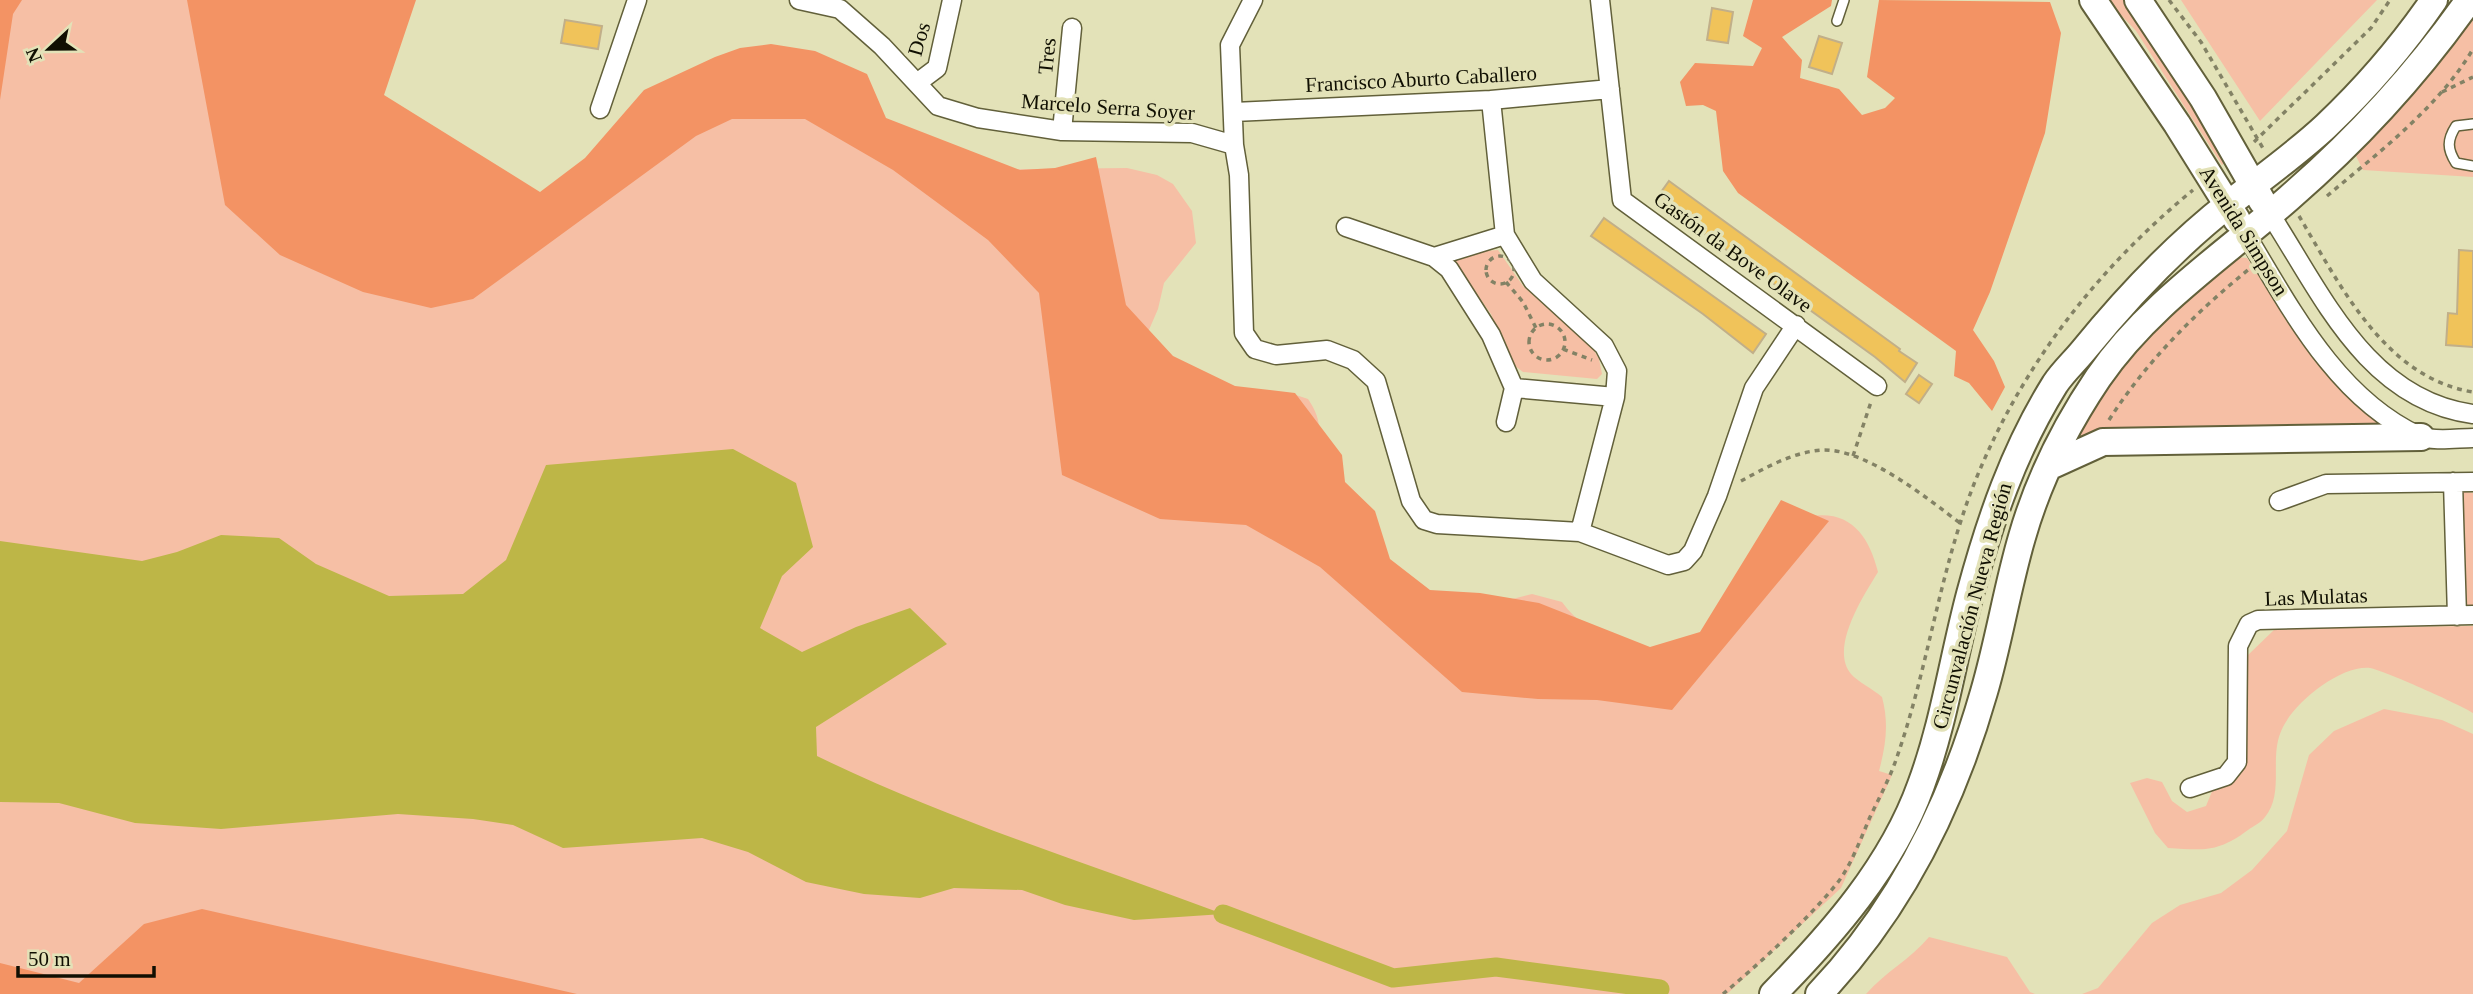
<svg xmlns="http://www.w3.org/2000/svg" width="2473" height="994" viewBox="0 0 2473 994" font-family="'Times New Roman',serif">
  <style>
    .green { fill: #f6bfa5 }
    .forest { fill: #f39364 }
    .water { fill: #bdb647 }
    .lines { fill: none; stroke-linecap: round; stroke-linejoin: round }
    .canal { stroke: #bdb647; stroke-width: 19 }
    .building { fill: #f0c35a; stroke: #c1af89; stroke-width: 2 }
    .lane-casing { stroke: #62603a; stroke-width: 12 }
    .street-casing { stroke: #62603a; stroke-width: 21 }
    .secondary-casing { stroke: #62603a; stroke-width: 30 }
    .path { stroke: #838265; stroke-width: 3.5; stroke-dasharray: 5 5; stroke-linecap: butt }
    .lane { stroke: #fff; stroke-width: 9 }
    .street { stroke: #fff; stroke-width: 18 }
    .secondary { stroke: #fff; stroke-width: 26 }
    .labels { text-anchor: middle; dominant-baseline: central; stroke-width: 7; stroke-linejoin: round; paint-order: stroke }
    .street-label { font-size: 21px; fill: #100f02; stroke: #e3e2b8 }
  </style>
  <rect width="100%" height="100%" fill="#e3e2b8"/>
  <path class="green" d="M0 0H313L444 256 741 82 954 170 1127 168 1157 175 1173 184 1192 211 1196 243 1164 283 1158 309 1145 339 1176 387 1293 394 1308 399C1330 431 1315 449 1299 479L1425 602 1486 606 1532 594 1562 602C1590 642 1638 644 1682 656L1811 516C1851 510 1869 536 1878 572 1864 595 1829 648 1851 674 1858 682 1873 689 1882 697 1889 723 1886 745 1879 771L1892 775 1841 888 1727 994H0Z
    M2107 0H2125L2142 21 2230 159 2222 165 2136 31Z
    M2181 0H2377L2260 121Z
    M2473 14V177L2363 170 2355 154 2430 73Z
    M1498 250 1523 286 1592 347 1599 359 1602 374 1597 379 1523 372 1510 362 1491 314 1453 261 1458 253Z
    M2235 257 2247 258C2292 327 2316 378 2386 426L2071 443 2111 377 2159 324Z
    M2461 491 2473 493V609H2462Z
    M2473 626V713C2461 705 2383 670 2370 668 2339 665 2289 706 2280 734 2270 761 2284 794 2265 817 2261 823 2253 826 2248 830 2217 853 2204 850 2168 848L2155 833 2130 783 2147 778 2162 782 2172 801 2187 812 2206 806 2213 789C2228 787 2237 781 2245 767L2243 663 2247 656 2276 628Z
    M2384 709 2442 720 2473 734V994H2082L2098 988 2152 923 2180 905 2221 893 2252 870 2287 831 2309 755 2334 731Z
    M1929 937 2007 957 2030 992 2035 994H1866C1885 972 1911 959 1929 937Z"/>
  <path class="forest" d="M0 0H22L13 14 0 100Z
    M187 0H416L384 95 540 192 585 158 644 90 715 57 740 48 771 44 815 51 867 74 886 118 1020 170 1055 168 1096 157 1126 305 1173 356 1235 386 1295 393 1342 455 1345 482 1375 511 1390 559 1430 590 1480 593 1539 603 1650 647 1700 632 1781 500 1829 521 1672 710 1597 700 1538 699 1462 692 1320 567 1246 525 1160 519 1062 475 1039 293 988 240 893 170 805 119H732L696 136 473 299 431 308 363 292 280 255 225 205Z
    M1753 0H1832L1831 6 1782 37 1802 60 1800 78 1839 89 1862 115 1885 108 1895 98 1867 77 1879 0 2050 2 2061 33 2045 133 1990 292 1973 330 1994 361 2005 387 1992 411 1969 383 1954 376 1956 351 1738 193 1723 171 1716 111 1703 105 1686 106 1680 82 1695 63 1753 66 1762 48 1743 36Z
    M202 909 577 994H0V963L79 983 144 924Z"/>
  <path class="water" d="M733 449 796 483 813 547 782 576 760 628 802 652 856 627 910 608 947 644 816 727 817 756C948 820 1087 863 1223 914L1134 920 1065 905 1022 890 954 888 920 898 864 894 806 882 748 852 702 838 563 848 513 825 473 819 398 814 221 829 135 823 59 803 0 802V541L142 561 177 552 221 535 279 538 316 564 389 596 463 594 506 560 546 465Z"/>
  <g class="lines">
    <path class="canal" d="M1223 914 1393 978 1496 967 1660 989"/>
  </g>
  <path class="building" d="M1712 8 1733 12 1728 43 1707 40Z
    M565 20 602 26 598 49 561 43Z
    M1819 36 1842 43 1832 74 1809 67Z
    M1669 181 1900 349 1899 351 1917 363 1905 382 1875 357 1656 199Z
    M1604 218 1766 334 1753 353 1703 314 1591 236Z
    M2459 250 2473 251V347L2446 345 2448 313 2457 314Z
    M1919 375 1932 384 1919 403 1906 394Z"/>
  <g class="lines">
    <g class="lane-casing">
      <path id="lane" d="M1837 21 1844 0
        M2473 124 2456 126C2447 140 2447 149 2456 163L2473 166"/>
    </g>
    <g class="street-casing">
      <path id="street" d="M799 0 840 9 882 46 938 106 978 118 1062 131 1192 133 1234 145 1239 175 1244 333 1255 349 1276 355 1327 350 1353 360 1376 381 1411 501 1424 520 1437 524 1580 532 1668 565 1684 561 1693 551 1717 496 1754 388 1796 325
        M1600 0 1622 200 1877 386
        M917 83 937 68 952 0
        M1491 100 1505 235 1533 281 1604 346 1617 371 1615 397 1580 532
        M600 109 637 0
        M1234 112 1491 100 1610 89
        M1062 131 1072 28
        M1234 145 1230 45 1253 0
        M2270 214C2322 294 2367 400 2473 414
        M1346 227 1434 257 1449 269 1491 335 1514 388 1506 422
        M2245 233C2290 307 2336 398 2419 436 2433 442 2458 438 2473 438
        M1434 257 1505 235
        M1514 388 1615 397
        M2453 482 2457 616
        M2279 501 2326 484 2473 482
        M2190 788 2226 776 2237 762 2238 646 2249 624 2258 620 2473 615"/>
    </g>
    <g class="secondary-casing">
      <path id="secondary" d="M2093 0 2177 124 2237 220
        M2138 0 2203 98 2262 201
        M2048 467 2103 442 2421 437
        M1773 994C1832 934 1892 866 1921 785 1944 723 1953 658 1970 594 1990 520 2014 450 2055 384 2063 372 2074 362 2083 351 2127 297 2175 246 2230 203 2262 178 2296 154 2326 126 2365 89 2403 45 2434 0
        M1819 994C1900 909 1952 804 1984 692 1999 641 2007 588 2022 537 2038 481 2065 427 2098 378 2148 305 2223 256 2289 198 2357 139 2417 74 2469 0"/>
    </g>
    <path class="path" d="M2169 0 2201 42 2264 150
      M2442 92 2473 77
      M2254 142 2371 28 2390 0
      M2327 196C2379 152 2438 108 2473 49
      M2299 216C2340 285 2385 378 2473 392
      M1486 270a14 14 0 1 1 28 0a14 14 0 1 1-28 0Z
      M1506 282 1523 302 1536 328
      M1529 342a18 18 0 1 1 36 0a18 18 0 1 1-36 0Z
      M1563 349 1592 360
      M2109 420C2146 362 2195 313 2248 270
      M1853 456 1871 402
      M1741 481C1765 468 1793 452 1822 450 1865 448 1927 498 1960 523
      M1723 994C1760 963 1803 924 1834 887 1850 869 1860 840 1870 817 1880 796 1891 776 1898 754 1929 664 1940 568 1976 479 2023 364 2097 269 2193 190"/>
    <use href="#lane" class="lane"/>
    <use href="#street" class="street"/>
    <use href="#secondary" class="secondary"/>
  </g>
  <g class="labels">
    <g class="street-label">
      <text transform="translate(919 39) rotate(-74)">Dos</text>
      <text transform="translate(1047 56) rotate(-84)">Tres</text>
      <text transform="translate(1421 79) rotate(-3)">Francisco Aburto Caballero</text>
      <text transform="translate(1108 107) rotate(4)">Marcelo Serra Soyer</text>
      <text transform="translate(2244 231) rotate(58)">Avenida Simpson</text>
      <text transform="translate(1733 252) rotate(36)">Gastón da Bove Olave</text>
      <text transform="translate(2316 597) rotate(-2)">Las Mulatas</text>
      <text transform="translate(1972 606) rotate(-75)">Circunvalación Nueva Región</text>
    </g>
  </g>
  <g transform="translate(49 49) rotate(248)" stroke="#e3e2b8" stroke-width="5" paint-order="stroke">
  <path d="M0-5L12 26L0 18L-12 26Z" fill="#100f02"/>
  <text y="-10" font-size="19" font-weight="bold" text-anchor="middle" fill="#100f02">N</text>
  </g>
  <path d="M18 966v10h136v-10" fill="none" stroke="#100f02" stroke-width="3.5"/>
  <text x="28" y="966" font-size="21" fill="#100f02" stroke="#e3e2b8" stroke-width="5" paint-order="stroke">50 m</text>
</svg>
